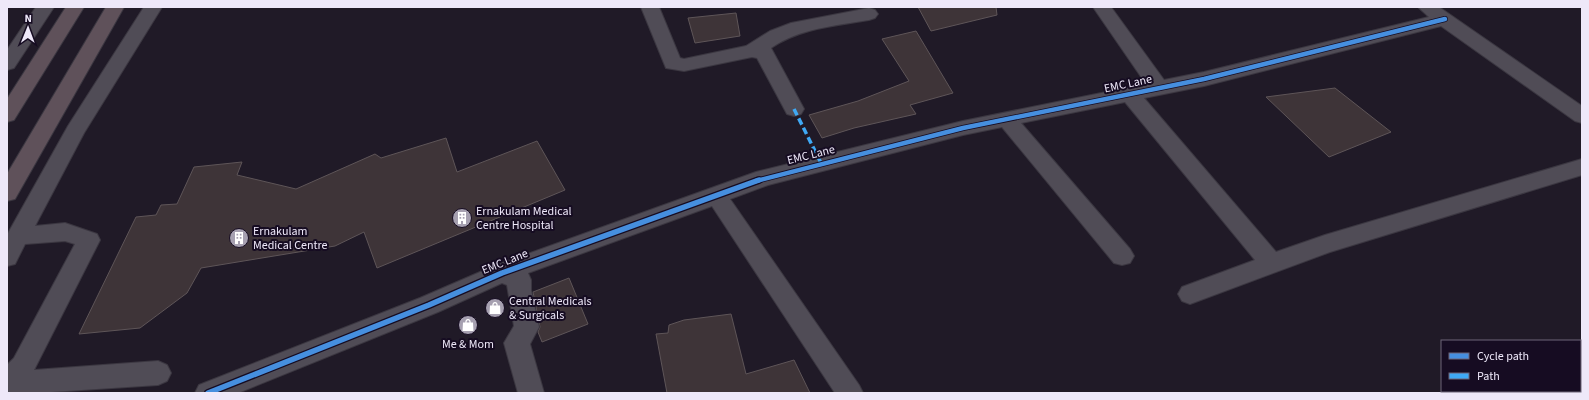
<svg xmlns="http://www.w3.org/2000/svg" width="1589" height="400" viewBox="0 0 1589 400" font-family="'Source Sans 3',sans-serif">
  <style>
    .building { fill: #3e3438; stroke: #5e5558 }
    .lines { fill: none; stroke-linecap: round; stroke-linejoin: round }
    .minor-casing { stroke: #3b3741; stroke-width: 2 }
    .highway-casing { stroke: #3b3741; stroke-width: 2 }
    .minor { fill: #504c56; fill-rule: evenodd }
    .highway { fill: #5f515a; fill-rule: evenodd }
    .quiet { stroke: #3fa9f5; stroke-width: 3.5; stroke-dasharray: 7 3.5; stroke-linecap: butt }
    .cycleway-far1-casing { stroke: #160c22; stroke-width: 6 }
    .cycleway-casing { stroke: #160c22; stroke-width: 8 }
    .cycleway-far1 { stroke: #468fdf; stroke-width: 4.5 }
    .cycleway { stroke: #468fdf; stroke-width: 5.5 }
    .labels { text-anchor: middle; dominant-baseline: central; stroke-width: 4; stroke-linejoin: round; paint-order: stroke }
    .street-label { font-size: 12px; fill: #eee8f9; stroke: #160c22 }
    .poi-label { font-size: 12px; fill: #eee8f9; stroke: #160c22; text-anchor: start }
  </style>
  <rect width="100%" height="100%" fill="#201a27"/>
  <path class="building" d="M918 7H996L997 15 931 31Z
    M736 13 740 36 695 43 688 18Z
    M916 31 953 93 910 105 916 114 854 128 822 138 809 115 858 101 909 81 882 39Z
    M1335 88 1391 132 1329 157 1266 97Z
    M446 138 457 172 537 141 565 190 377 268 364 232 335 246 201 268 187 293 140 328 79 334 136 217 156 215 161 205 177 204 194 167 242 162 237 175 296 189 375 154 381 158Z
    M569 278 588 324 542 342 538 332 540 327 533 292Z
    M731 314 746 374 794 360 810 393H667L656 334 668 333 669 325 684 320Z"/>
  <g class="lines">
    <g class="minor-casing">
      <path id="minor" d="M36 7H54L14 68 7 70V50Z
        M144 7H162L84 133 35 226 65 223 97 234 100 240 34 370 158 361 167 365 171 373 167 381 158 385 36 393H7V365L14 358 75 244 65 241 25 244 15 264 7 266V235L68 126Z
        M641 7H659L680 58 684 59 746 46 770 31 791 23 869 8 875 10 878 14 875 18 869 20C835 26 800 28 771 48L804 109 801 114 794 116 787 114 757 58 752 57 684 71 666 68Z
        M1093 7H1111L1164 80 1204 72 1429 17 1418 7H1439L1582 106V123L1575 121 1441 26 1204 86 1144 98 1276 252 1325 235 1582 159V175L1330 252 1190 304 1182 301 1178 294 1182 287 1255 260 1125 102 1021 123 1130 249 1134 256 1130 263 1122 265 1114 263 1002 127 963 135 768 185 730 199 859 385 863 393H835L712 206 528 273 531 280V290L539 327 530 344 544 393H518L504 343 514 326 507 285 502 283 438 312 238 393H195L199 385 420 298 494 266 756 172 963 121 1146 84Z"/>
    </g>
    <g class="highway-casing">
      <path id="highway" d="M66 7H84L14 120 7 122V99Z
        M106 7H124L15 199 7 201V174Z"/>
    </g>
    <use href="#minor" class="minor"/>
    <use href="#highway" class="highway"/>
    <path class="quiet" d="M794 109 821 163"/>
    <g class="cycleway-far1-casing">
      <path id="cycleway-far1" d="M756 181 963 128 1204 79 1445 19"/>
    </g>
    <g class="cycleway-casing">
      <path id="cycleway" d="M208 393 429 305 502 273 759 180"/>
    </g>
    <use href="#cycleway-far1" class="cycleway-far1"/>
    <use href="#cycleway" class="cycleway"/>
  </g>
  <defs>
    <g id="building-disc" transform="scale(1)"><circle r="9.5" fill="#a6a0b0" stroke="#160c22"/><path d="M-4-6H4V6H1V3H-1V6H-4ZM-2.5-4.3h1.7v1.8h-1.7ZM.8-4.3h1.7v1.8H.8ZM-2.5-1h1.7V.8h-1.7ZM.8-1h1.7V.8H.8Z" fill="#fff"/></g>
    <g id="shop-disc" transform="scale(1)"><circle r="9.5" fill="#a6a0b0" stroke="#160c22"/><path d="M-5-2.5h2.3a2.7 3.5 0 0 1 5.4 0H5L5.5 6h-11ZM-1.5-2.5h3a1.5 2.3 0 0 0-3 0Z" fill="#fff"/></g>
  </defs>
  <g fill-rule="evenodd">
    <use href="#building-disc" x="462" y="218"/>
    <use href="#building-disc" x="239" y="238"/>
    <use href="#shop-disc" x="495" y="308"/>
    <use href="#shop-disc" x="468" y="325"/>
  </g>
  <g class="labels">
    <g class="street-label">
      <text transform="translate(1128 84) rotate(-12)">EMC Lane</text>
      <text transform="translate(811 155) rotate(-14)">EMC Lane</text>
      <text transform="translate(505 262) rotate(-22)">EMC Lane</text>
    </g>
    <g class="poi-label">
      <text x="476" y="211">Ernakulam Medical<tspan x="476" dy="14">Centre Hospital</tspan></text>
      <text x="253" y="231">Ernakulam<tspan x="253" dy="14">Medical Centre</tspan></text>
      <text x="509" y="301">Central Medicals<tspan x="509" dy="14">&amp; Surgicals</tspan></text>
      <text x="468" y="344" text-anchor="middle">Me &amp; Mom</text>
    </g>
  </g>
  <rect width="1589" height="400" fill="none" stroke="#eee8f9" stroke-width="16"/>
  <rect x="1441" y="340" width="140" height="52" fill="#160c22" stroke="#6c6478"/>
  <rect x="1449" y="353" width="20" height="6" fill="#468fdf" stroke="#6c6478"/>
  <text x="1477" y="360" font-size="12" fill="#eee8f9">Cycle path</text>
  <rect x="1449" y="373" width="20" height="6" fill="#3fa9f5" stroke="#6c6478"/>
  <text x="1477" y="380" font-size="12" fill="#eee8f9">Path</text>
  <g transform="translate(28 28) rotate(1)" stroke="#160c22" stroke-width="3" paint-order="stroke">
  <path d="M0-3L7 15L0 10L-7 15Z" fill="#eee8f9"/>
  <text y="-6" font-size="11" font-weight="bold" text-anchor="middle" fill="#eee8f9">N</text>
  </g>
</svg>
